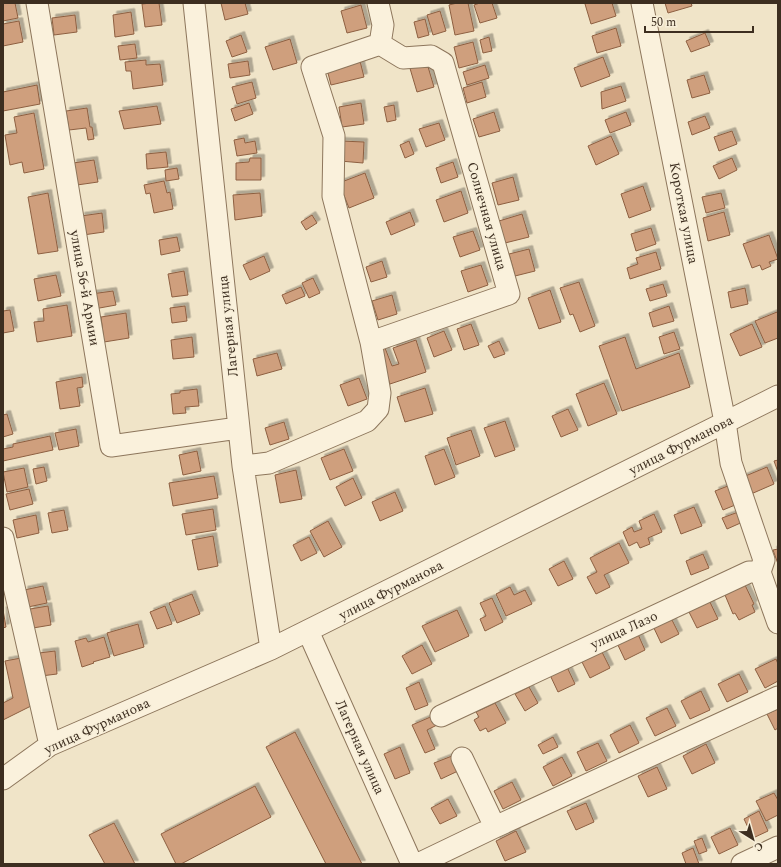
<svg xmlns="http://www.w3.org/2000/svg" width="781" height="867" viewBox="0 0 781 867" font-family="Spectral,serif">
  <style>
    .building { fill: #cf9f7d; stroke: #8d5f41; filter: url(#shadow) }
    .lines { fill: none; stroke-linecap: round; stroke-linejoin: round }
    .minor-casing { stroke: #8d765c; stroke-width: 23 }
    .minor { stroke: #faf1dc; stroke-width: 21 }
    .labels { text-anchor: middle; dominant-baseline: central; stroke-width: 3; stroke-linejoin: round; paint-order: stroke }
    .street-label { font-size: 14px; fill: #3d2e20; stroke: #f7eed8 }
  </style>
  <defs>
    <filter id="shadow"><feDropShadow dx="3.5" dy="-3.5" stdDeviation="0" flood-color="#0004"/></filter>
  </defs>
  <rect width="100%" height="100%" fill="#f0e4c8"/>
  <path class="building" d="M3 3H15L18 18 3 21Z
    M151 3H159L162 25 145 27 142 4Z
    M221 3H245L248 14 225 20Z
    M457 3H468L474 31 455 35 449 5Z
    M480 3H492L497 18 480 23 474 5Z
    M588 3H612L616 16 591 24 585 4Z
    M665 3H691L692 6 668 13Z
    M361 5 367 28 347 33 341 11Z
    M440 11 446 31 433 35 427 15Z
    M131 12 134 34 115 37 113 15Z
    M75 15 77 32 54 35 52 18Z
    M425 19 429 35 418 38 414 22Z
    M19 21 23 42 3 46V24Z
    M616 28 621 46 597 53 592 36Z
    M705 33 710 45 691 52 686 41Z
    M241 35 247 52 232 57 226 41Z
    M489 37 492 51 483 53 480 40Z
    M290 39 297 63 273 70 265 47Z
    M473 42 478 63 459 68 454 47Z
    M135 44 137 58 120 60 118 46Z
    M359 57 364 77 331 85 326 65Z
    M603 57 610 76 581 87 574 68Z
    M146 60V65L160 64 163 85 133 89 131 71H126L125 62Z
    M426 60 434 87 417 92 409 65Z
    M248 61 250 75 230 78 228 64Z
    M485 65 489 78 467 85 463 72Z
    M704 75 710 93 692 98 687 80Z
    M252 82 256 98 237 104 232 87Z
    M482 82 486 97 467 103 463 88Z
    M37 85 40 104 3 111V92Z
    M621 86 626 101 602 109 601 92Z
    M249 103 253 114 235 121 231 109Z
    M361 103 364 124 342 127 339 107Z
    M394 105 396 120 387 122 384 107Z
    M157 106 161 124 124 129 119 111Z
    M87 108 90 127H92L94 139 88 140 86 128 69 130 66 111Z
    M494 112 500 131 479 137 473 119Z
    M626 112 631 125 610 133 605 120Z
    M34 113 44 169 24 173 22 162 10 165 5 135 17 133 14 117Z
    M705 116 710 128 692 135 688 122Z
    M439 123 445 140 426 147 419 129Z
    M732 131 737 144 719 151 714 137Z
    M611 136 619 154 596 165 588 146Z
    M244 138 245 143 255 141 257 153 237 156 234 140Z
    M341 141 364 142 363 163 340 161Z
    M409 141 414 154 405 158 400 145Z
    M166 152 168 167 147 169 146 154Z
    M250 158H261V180H236V163L249 162Z
    M732 158 737 170 719 179 713 166Z
    M94 160 98 182 77 185 73 163Z
    M453 162 458 177 441 183 436 168Z
    M177 168 179 179 166 181 165 170Z
    M365 173 374 198 349 208 339 183Z
    M513 177 519 200 498 205 492 183Z
    M164 181 167 193 170 192 173 209 154 213 150 193 146 194 144 185Z
    M643 186 651 210 629 218 621 194Z
    M461 191 468 213 444 222 436 200Z
    M48 193 58 251 38 254 28 197Z
    M260 193 262 216 235 220 233 195Z
    M721 193 725 208 706 213 702 197Z
    M410 212 415 225 391 235 386 222Z
    M724 212 730 235 708 241 703 218Z
    M102 213 104 232 83 235 81 216Z
    M522 214 529 237 505 243 499 221Z
    M312 215 317 223 306 230 301 222Z
    M651 228 656 244 636 251 631 234Z
    M473 231 480 250 460 257 453 237Z
    M769 235 778 259 769 262 771 266 762 270 760 265 752 268 743 244Z
    M177 237 180 251 161 255 159 240Z
    M529 249 535 271 515 276 509 254Z
    M656 252 661 269 630 279 627 268 638 264 636 258Z
    M264 256 270 271 250 280 243 265Z
    M382 261 387 277 371 282 366 267Z
    M481 265 488 285 468 292 461 271Z
    M184 271 188 295 172 297 168 274Z
    M56 275 61 296 38 301 34 279Z
    M313 278 320 293 309 298 302 283Z
    M579 282 595 326 580 332 573 314 570 315 560 288Z
    M663 284 667 296 650 301 646 289Z
    M301 287 305 296 286 304 282 295Z
    M745 288 748 304 731 308 728 292Z
    M550 290 561 322 539 329 528 298Z
    M113 291 116 305 94 309 91 294Z
    M392 295 397 314 378 320 372 301Z
    M67 305 72 336 37 342 34 322 44 321 43 309Z
    M185 306 187 321 172 323 170 308Z
    M669 306 674 321 653 327 649 313Z
    M10 310 14 331 3 333V311Z
    M777 312 778 315V338L765 343 755 321Z
    M126 313 129 338 104 342 101 317Z
    M471 324 479 345 464 350 457 329Z
    M752 324 762 347 740 356 730 334Z
    M444 331 452 350 434 357 427 338Z
    M674 332 680 349 664 354 659 337Z
    M192 337 194 357 173 359 171 340Z
    M625 337 636 369 679 353 690 387 622 411 599 346Z
    M416 340 426 372 390 384 378 350 385 348 392 366 399 364 393 348Z
    M499 341 505 354 494 358 488 346Z
    M277 353 282 369 257 376 253 359Z
    M82 377 83 387 77 388 80 406 60 409 56 382Z
    M359 378 367 399 348 406 340 385Z
    M604 383 617 414 588 426 576 394Z
    M425 388 433 414 405 422 397 397Z
    M197 389 199 406 185 407 186 413 173 414 171 394 180 393V391Z
    M568 409 578 430 561 437 552 416Z
    M7 414 13 434 3 437V415Z
    M505 421 515 450 495 457 484 428Z
    M284 422 289 439 270 445 265 428Z
    M76 429 79 446 59 450 55 433Z
    M471 430 480 456 456 465 447 438Z
    M50 436 53 450 3 461V449L13 447V444Z
    M344 449 353 471 330 480 321 458Z
    M444 449 455 477 435 485 425 456Z
    M197 451 201 471 183 475 179 455Z
    M778 460V472L774 461Z
    M44 467 47 481 36 484 33 469Z
    M767 467 774 484 751 494 743 477Z
    M24 468 28 487 7 492 3 472Z
    M296 470 302 499 280 503 275 475Z
    M214 476 218 498 173 506 169 483Z
    M353 478 362 498 345 506 336 487Z
    M733 484 740 503 723 510 715 491Z
    M29 489 33 504 10 510 6 494Z
    M395 492 403 511 380 521 372 502Z
    M694 507 702 526 681 534 674 515Z
    M213 509 216 530 186 535 182 514Z
    M64 510 68 530 52 533 48 513Z
    M741 511 745 521 727 529 722 518Z
    M654 514 662 532 648 538 650 544 640 548 637 542 629 546 623 532 632 527 634 532 642 529 639 521Z
    M36 515 39 533 17 538 13 520Z
    M328 521 342 547 324 557 310 531Z
    M213 536 218 566 198 570 192 540Z
    M309 537 317 553 301 561 293 545Z
    M619 543 629 563 604 575 610 587 596 594 587 577 597 572 590 558Z
    M778 549V564L773 550Z
    M703 554 709 568 691 575 686 561Z
    M564 561 573 579 558 586 549 569Z
    M745 585 754 604 752 605 755 612 739 620 735 613 733 614 725 595Z
    M43 586 47 603 28 607 24 590Z
    M510 587 514 595 525 590 532 604 506 616 496 594Z
    M192 594 200 614 177 623 169 603Z
    M492 598 503 622 485 631 480 619 486 616 480 603Z
    M709 600 718 619 697 628 688 610Z
    M48 606 51 625 33 628 30 609Z
    M165 606 172 624 157 629 150 612Z
    M3 610 6 627 3 628Z
    M457 610 469 636 435 652 422 626Z
    M670 616 679 634 661 643 652 624Z
    M138 624 144 647 114 656 107 633Z
    M637 632 645 650 625 660 616 641Z
    M104 637 110 657 93 662 94 663 82 667 75 641 86 638 88 642Z
    M422 645 432 664 412 674 402 656Z
    M601 650 610 668 590 678 581 660Z
    M55 651 57 674 41 676 39 653Z
    M21 658 31 706 3 720V703L13 698 5 661Z
    M776 659 778 664V681L765 688 755 669Z
    M567 667 575 684 558 692 550 675Z
    M739 674 748 692 727 702 718 684Z
    M419 682 428 705 415 710 406 688Z
    M529 687 538 703 525 711 515 694Z
    M701 691 710 710 690 719 681 701Z
    M495 703 506 723 488 732 486 728 480 731 474 720 479 717 476 712Z
    M667 708 676 726 655 736 646 718Z
    M778 709V728L775 730 767 714Z
    M435 715 439 724 427 730 435 749 425 753 412 725Z
    M630 725 639 743 619 753 610 735Z
    M295 732 362 864H326L266 747Z
    M553 737 558 747 543 754 538 745Z
    M598 743 607 761 586 771 577 752Z
    M706 744 715 763 692 774 683 756Z
    M400 747 410 773 395 779 384 754Z
    M452 756 458 771 441 779 434 763Z
    M562 757 572 776 553 786 543 767Z
    M657 767 667 789 648 797 638 776Z
    M512 782 521 800 503 809 494 791Z
    M255 786 271 817 181 864H176L161 834Z
    M774 793 778 800V815L766 821 756 801Z
    M448 799 457 816 440 824 431 808Z
    M586 803 594 822 576 830 567 811Z
    M759 811 768 831 753 838 744 819Z
    M114 823 135 864H105L89 835Z
    M730 828 738 845 719 854 711 837Z
    M516 831 526 852 505 861 496 841Z
    M702 838 707 851 699 854 694 841Z
    M693 848 699 864H686L682 853Z"/>
  <g class="lines">
    <g class="minor-casing">
      <path id="minor" d="M37 3 111 446 238 428
        M194 3 243 466 271 649
        M642 3 725 422 731 463 764 560 760 572
        M371 342 509 294 443 63 431 56 403 58 380 44
        M243 466 269 463 367 421 378 409 380 393 371 342 333 196 334 136 312 67 380 44 383 25 378 3
        M3 538 50 745
        M308 631 412 864
        M441 716 749 572H760L778 623
        M462 758 495 827
        M3 779 50 745 271 649 778 396
        M418 864 495 827 778 697
        M742 864 778 847"/>
    </g>
    <use href="#minor" class="minor"/>
  </g>
  <g class="labels">
    <g class="street-label">
      <text transform="translate(684 213) rotate(79)">Короткая улица</text>
      <text transform="translate(487 216) rotate(74)">Солнечная улица</text>
      <text transform="translate(85 288) rotate(80)">улица 56-й Армии</text>
      <text transform="translate(228 326) rotate(-96)">Лагерная улица</text>
      <text transform="translate(681 445) rotate(-27)">улица Фурманова</text>
      <text transform="translate(391 590) rotate(-27)">улица Фурманова</text>
      <text transform="translate(624 630) rotate(-25)">улица Лазо</text>
      <text transform="translate(97 726) rotate(-25)">улица Фурманова</text>
      <text transform="translate(360 747) rotate(66)">Лагерная улица</text>
    </g>
  </g>
  <rect width="781" height="867" fill="none" stroke="#3d2e20" stroke-width="8"/>
  <g transform="translate(753 839) rotate(143)" stroke="#f7eed8" stroke-width="3" paint-order="stroke">
  <path d="M0-3L7 15L0 10L-7 15Z" fill="#3d2e20"/>
  <text y="-6" font-size="11" font-weight="bold" text-anchor="middle" fill="#3d2e20">С</text>
  </g>
  <path d="M645 26v6h108v-6" fill="none" stroke="#3d2e20" stroke-width="2"/>
  <text x="651" y="26" font-size="12" fill="#3d2e20" stroke="#f7eed8" stroke-width="3" paint-order="stroke">50 m</text>
</svg>
